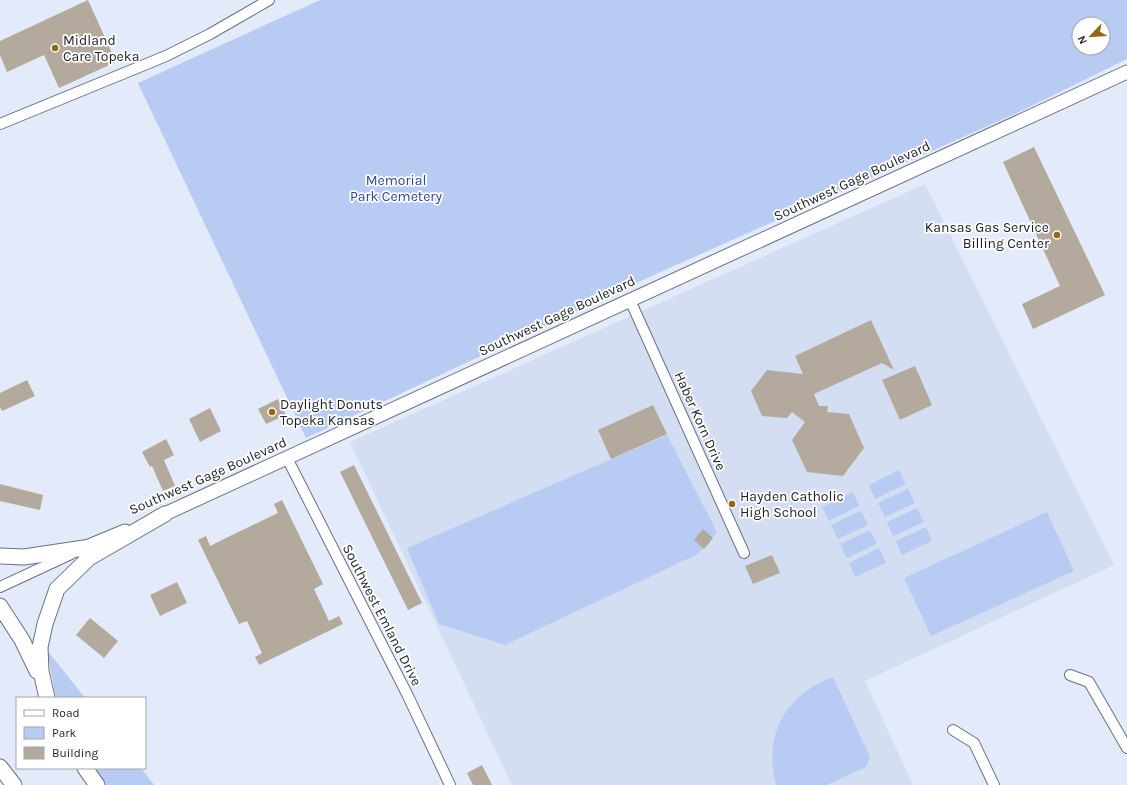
<svg xmlns="http://www.w3.org/2000/svg" width="1127" height="785" viewBox="0 0 1127 785" font-family="Karla,sans-serif">
  <style>
    .built { fill: #d4def3 }
    .green { fill: #b8cbf3; fill-rule: evenodd }
    .building { fill: #b3aa9d }
    .lines { fill: none; stroke-linecap: round; stroke-linejoin: round }
    .minor-casing { stroke: #69707d; stroke-width: 12 }
    .major-casing { stroke: #69707d; stroke-width: 15 }
    .highway-casing { stroke: #69707d; stroke-width: 17 }
    .minor { stroke: #fff; stroke-width: 10 }
    .major { stroke: #fff; stroke-width: 13 }
    .highway { stroke: #fff; stroke-width: 15 }
    .poi-dot { fill: #946814; stroke: #fff; stroke-width: 1.5 }
    .labels { text-anchor: middle; dominant-baseline: central; stroke-width: 3.5; stroke-linejoin: round; paint-order: stroke }
    .poi-label { font-size: 14px; fill: #1b1e23; stroke: #fff; text-anchor: start }
    .park-label { font-size: 14px; fill: #27479f; stroke: #fff }
    .street-label { font-size: 14px; fill: #1b1e23; stroke: #fff }
  </style>
  <rect width="100%" height="100%" fill="#e3eaf9"/>
  <path class="built" d="M925 184 1114 565 865 681 913 785H512L350 442Z"/>
  <path class="green" d="M320 0H1127V59L1019 112 647 278 306 438 138 83ZM1079 24H1103V48H1079Z
    M667 435 717 532 698 554 505 645 439 624 407 548Z
    M899 470 906 484 875 499 869 485Z
    M908 489 915 503 885 517 878 503Z
    M853 492 859 506 829 521 822 507Z
    M917 508 924 522 893 536 887 522Z
    M861 511 868 525 838 539 831 525Z
    M1047 512 1074 571 931 636 904 578Z
    M926 527 932 541 902 555 896 541Z
    M870 530 877 544 847 558 840 544Z
    M879 548 886 563 855 577 849 563Z
    M47 650 85 698H56Z
    M833 677 870 757 866 767 827 785H776C763 736 785 694 833 677Z
    M95 768H141L154 785H105Z"/>
  <path class="building" d="M88 0 116 62 59 88 44 55 7 72 0 55V41Z
    M1034 147 1105 295 1033 329 1022 304 1060 286 1003 162Z
    M871 320 894 370 882 363 814 394 819 406H828L827 412 849 414 864 448 843 476 807 472 792 440 805 422 792 412 787 418 762 416 751 391 767 370 803 374 795 356Z
    M915 366 932 405 900 420 882 380Z
    M27 380 35 396 2 411 0 407V393Z
    M278 399 286 415 266 424 258 409Z
    M653 405 667 434 611 459 598 430Z
    M210 408 221 431 200 442 189 419Z
    M166 439 174 455 164 460 175 486 163 491 152 466 150 467 142 452Z
    M354 465 422 603 408 610 340 472Z
    M0 484 43 495 40 510 0 501Z
    M282 500 323 584 314 589 329 621 339 616 343 624 259 665 255 657 262 653 247 621 239 624 198 540 206 536 210 546 228 537 278 513 274 504Z
    M703 529 713 538 704 549 694 540Z
    M772 555 780 573 753 584 745 566Z
    M177 582 187 603 160 616 150 595Z
    M90 618 118 641 104 658 76 635Z
    M482 765 492 785H473L467 773Z"/>
  <g class="lines">
    <g class="minor-casing">
      <path id="minor" d="M0 124 166 56 210 34 269 0
        M630 300 744 553
        M287 458 407 694 450 785
        M0 587 71 554
        M1070 675 1089 682 1127 748
        M953 730 974 743 994 785"/>
    </g>
    <g class="major-casing">
      <path id="major" d="M156 518 1127 72
        M84 548 125 531"/>
    </g>
    <g class="highway-casing">
      <path id="highway" d="M0 556 24 557 84 548
        M0 606 22 640 37 671
        M47 698 41 671 40 647 45 624 57 589 89 558 165 514
        M0 767 14 785
        M85 768 97 785"/>
    </g>
    <use href="#minor" class="minor"/>
    <use href="#major" class="major"/>
    <use href="#highway" class="highway"/>
  </g>
  <g class="poi-dot">
    <circle cx="55" cy="48" r="4"/>
    <circle cx="1057" cy="235" r="4"/>
    <circle cx="272" cy="412" r="4"/>
    <circle cx="732" cy="504" r="4"/>
  </g>
  <g class="labels">
    <g class="poi-label">
      <text x="63" y="40">Midland<tspan x="63" dy="16">Care Topeka</tspan></text>
      <text x="1049" y="227" text-anchor="end">Kansas Gas Service<tspan x="1049" dy="16">Billing Center</tspan></text>
      <text x="280" y="404">Daylight Donuts<tspan x="280" dy="16">Topeka Kansas</tspan></text>
      <text x="740" y="496">Hayden Catholic<tspan x="740" dy="16">High School</tspan></text>
    </g>
    <g class="park-label">
      <text x="396" y="180">Memorial<tspan x="396" dy="16">Park Cemetery</tspan></text>
    </g>
    <g class="street-label">
      <text transform="translate(852 181) rotate(-25)">Southwest Gage Boulevard</text>
      <text transform="translate(557 316) rotate(-25)">Southwest Gage Boulevard</text>
      <text transform="translate(700 421) rotate(66)">Haber Korn Drive</text>
      <text transform="translate(208 476) rotate(-24)">Southwest Gage Boulevard</text>
      <text transform="translate(382 615) rotate(63)">Southwest Emland Drive</text>
    </g>
  </g>
  <rect x="16" y="697" width="130" height="72" fill="#ffffff" stroke="#a4a5a7"/>
  <rect x="24" y="710" width="20" height="6" fill="#ffffff" stroke="#a4a5a7"/>
  <text x="52" y="717" font-size="12" fill="#1b1e23">Road</text>
  <rect x="24" y="727" width="20" height="12" fill="#b8cbf3" stroke="#a4a5a7"/>
  <text x="52" y="737" font-size="12" fill="#1b1e23">Park</text>
  <rect x="24" y="747" width="20" height="12" fill="#b3aa9d" stroke="#a4a5a7"/>
  <text x="52" y="757" font-size="12" fill="#1b1e23">Building</text>
  <g transform="translate(1091 36) rotate(245)"><circle r="19" fill="#ffffff" stroke="#a4a5a7"/>
  <path d="M0-3L7 15L0 10L-7 15Z" fill="#946814"/>
  <text y="-6" font-size="11" font-weight="bold" text-anchor="middle" fill="#1b1e23">N</text>
  </g>
</svg>
